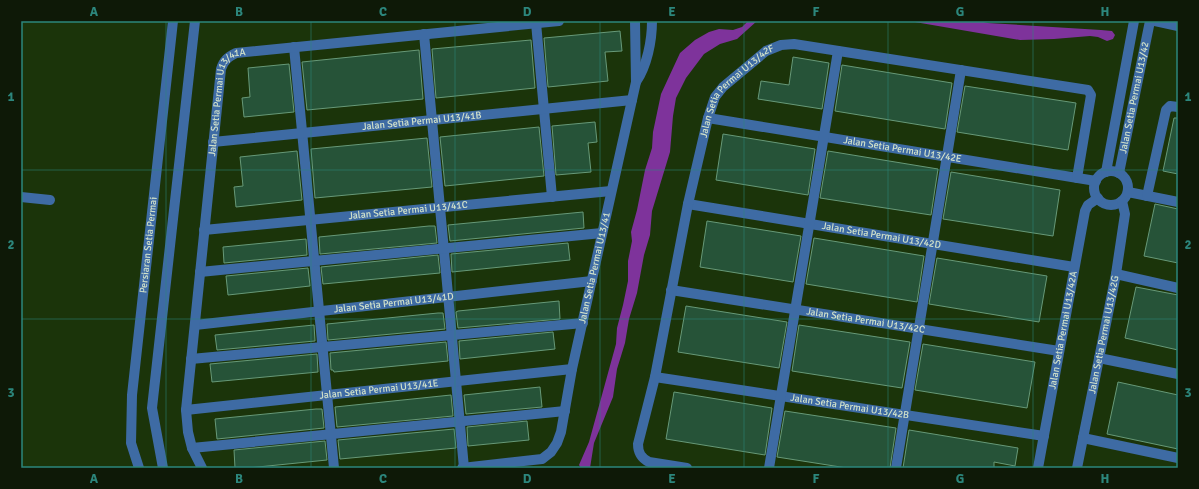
<svg xmlns="http://www.w3.org/2000/svg" width="1199" height="489" viewBox="0 0 1199 489" font-family="Signika,sans-serif">
  <style>
    .water { fill: #7e339b }
    .building { fill: #265338; stroke: #679978 }
    .lines { fill: none; stroke-linecap: round; stroke-linejoin: round }
    .minor { stroke: #3e6ba4; stroke-width: 10 }
    .grid { fill: none; stroke: #2c867c; stroke-width: 1; stroke-opacity: 0.55 }
    .labels { text-anchor: middle; dominant-baseline: central; stroke-width: 3.5; stroke-linejoin: round; paint-order: stroke }
    .street-label { font-size: 10px; fill: #d2e2ca; stroke: #0e1907 }
    .neatline { fill: none; stroke: #2c867c; stroke-width: 1.5 }
    .grid-label { font-size: 13px; text-anchor: middle; font-weight: bold; fill: #2c867c }
  </style>
  <rect width="100%" height="100%" fill="#1b340a"/>
  <path class="water" d="M748 21H757L737 39 720 44 704 54 686 78 676 98 673 116 670 152 652 211 650 235 644 255 637 293 629 319 625 343 617 369 613 397 594 443 590 468H581L579 465 589 442 616 344 617 328 623 305 628 281V261L632 241 631 232 637 210 645 170 652 148 653 132 661 94 680 53 695 40 709 32 719 29 733 30 742 27Z
    M909 21H979L988 23 1101 30 1112 31 1115 35 1113 39 1107 41 1098 37 1090 36 1054 39 1020 40Z"/>
  <path class="building" d="M620 31 622 51 605 52 608 81 548 87 544 38Z
    M531 40 535 88 436 98 432 49Z
    M419 50 423 99 307 110 302 62Z
    M793 57 829 63 822 109 758 99 761 81 789 85Z
    M289 64 294 112 244 117 242 98 250 97 248 68Z
    M842 65 952 83 945 129 835 111Z
    M965 86 1076 103 1068 150 957 132Z
    M1174 118H1178V174L1163 171Z
    M595 122 597 142 588 143 591 172 556 175 552 126Z
    M539 127 544 176 445 186 440 137Z
    M723 134 815 149 808 195 716 180Z
    M427 138 432 187 315 198 311 149Z
    M297 151 302 200 236 207 234 187 243 186 240 157Z
    M828 151 938 169 931 215 820 198Z
    M951 172 1060 190 1053 236 943 219Z
    M1155 204 1178 209V263L1144 256Z
    M583 212 584 228 450 241 448 225Z
    M707 221 801 236 793 282 700 267Z
    M429 226H435L437 243 320 254 319 237Z
    M814 238 924 256 917 302 806 284Z
    M306 239 307 255 224 263 223 247Z
    M568 243 570 260 452 272 451 254Z
    M438 255 440 273 323 284 321 267Z
    M937 258 1047 276 1039 322 929 304Z
    M308 268 310 286 228 295 226 276Z
    M1136 287 1178 295V350L1125 338Z
    M559 301 560 319 458 328 456 312 458 311Z
    M686 306 787 322 779 368 678 352Z
    M438 313H443L445 329 328 340 327 324Z
    M314 325 315 341 217 350 215 335Z
    M799 325 910 342 902 388 792 371Z
    M553 332 555 349 460 359 459 341Z
    M446 342 448 361 334 372 333 370H331L330 353Z
    M923 344 1035 362 1027 408 915 390Z
    M317 354 318 372 212 382 210 364Z
    M1118 382 1178 395V449L1107 434Z
    M540 387 542 407 466 414 464 395Z
    M674 392 772 408 765 455 666 439Z
    M451 395 453 416 337 427 335 407Z
    M316 409H322L324 428 217 439 215 419Z
    M785 411 896 428 890 468H847L777 457Z
    M527 421 529 440 468 446 467 427Z
    M454 429 456 448 340 459 338 440Z
    M909 430 1018 448 1015 466 994 462V468H903Z
    M325 441 327 460 248 468H235L234 450Z"/>
  <g class="lines">
    <g class="minor">
      <path d="M1155 21 1178 26"/>
      <path d="M536 23 552 197"/>
      <path d="M424 34 464 468"/>
      <path d="M294 47 334 468"/>
      <path d="M636 82C647 66 652 41 652 21"/>
      <path id="s1" d="M708 118 1096 181"/>
      <path id="s2" d="M213 142 632 100"/>
      <circle cx="1111" cy="188" r="17"/>
      <path d="M1106 172 1134 21"/>
      <path id="s3" d="M1119 173 1150 21"/>
      <path d="M1128 192 1178 202"/>
      <path d="M1147 196 1166 110 1170 106 1178 107"/>
      <path d="M21 197 50 200"/>
      <path id="s4" d="M688 204 1074 267"/>
      <path id="s5" d="M204 230 611 191"/>
      <path d="M200 272 602 233"/>
      <path d="M1116 274 1178 288"/>
      <path id="s6" d="M671 290 1059 351"/>
      <path id="s7" d="M195 325 592 281"/>
      <path d="M1099 358 1178 374"/>
      <path d="M191 359 583 323"/>
      <path id="s8" d="M655 377 1044 436"/>
      <path id="s9" d="M186 410 572 369"/>
      <path d="M1083 438 1178 458"/>
      <path d="M192 448 565 411"/>
      <path id="s10" d="M139 468 131 443 132 395 173 21"/>
      <path d="M163 468 152 408 195 21"/>
      <path id="s11" d="M202 468 192 448 188 432 186 410 221 69C224 60 228 57 236 53L559 21"/>
      <path id="s12" d="M462 468 542 459 551 452 557 443 561 432 572 369 636 82 635 21"/>
      <path id="s13" d="M687 468 649 462C641 458 638 453 638 444L655 377 688 204 708 118 715 97 723 87 766 51 781 45 794 44 1088 90 1091 95 1077 178"/>
      <path d="M769 468 838 51"/>
      <path d="M896 468 961 70"/>
      <path id="s14" d="M1038 468 1085 211 1088 205 1098 198"/>
      <path id="s15" d="M1077 468 1116 274 1125 214 1122 201"/>
    </g>
  </g>
  <path class="grid" d="M166 21V468M311 21V468M455 21V468M600 21V468M744 21V468M888 21V468M1033 21V468M21 170H1178M21 319H1178"/>
  <g class="labels">
    <g class="street-label">
      <text stroke="none"><textPath href="#s13" startOffset="434">Jalan Setia Permai U13/42F</textPath></text>
      <text stroke="none"><textPath href="#s3" startOffset="77">Jalan Setia Permai U13/42</textPath></text>
      <text stroke="none"><textPath href="#s11" startOffset="376">Jalan Setia Permai U13/41A</textPath></text>
      <text stroke="none"><textPath href="#s2" startOffset="210">Jalan Setia Permai U13/41B</textPath></text>
      <text stroke="none"><textPath href="#s1" startOffset="197">Jalan Setia Permai U13/42E</textPath></text>
      <text stroke="none"><textPath href="#s5" startOffset="205">Jalan Setia Permai U13/41C</textPath></text>
      <text stroke="none"><textPath href="#s4" startOffset="196">Jalan Setia Permai U13/42D</textPath></text>
      <text stroke="none"><textPath href="#s10" startOffset="225">Persiaran Setia Permai</textPath></text>
      <text stroke="none"><textPath href="#s12" startOffset="282">Jalan Setia Permai U13/41</textPath></text>
      <text stroke="none"><textPath href="#s7" startOffset="200">Jalan Setia Permai U13/41D</textPath></text>
      <text stroke="none"><textPath href="#s6" startOffset="197">Jalan Setia Permai U13/42C</textPath></text>
      <text stroke="none"><textPath href="#s14" startOffset="140">Jalan Setia Permai U13/42A</textPath></text>
      <text stroke="none"><textPath href="#s15" startOffset="136">Jalan Setia Permai U13/42G</textPath></text>
      <text stroke="none"><textPath href="#s9" startOffset="194">Jalan Setia Permai U13/41E</textPath></text>
      <text stroke="none"><textPath href="#s8" startOffset="197">Jalan Setia Permai U13/42B</textPath></text>
    </g>
  </g>
  <rect width="1199" height="489" fill="none" stroke="#0e1907" stroke-width="44"/>
  <rect x="22" y="22" width="1155" height="445" class="neatline"/>
  <g class="grid-label">
    <text x="94" y="16">A</text>
    <text x="239" y="16">B</text>
    <text x="383" y="16">C</text>
    <text x="527" y="16">D</text>
    <text x="672" y="16">E</text>
    <text x="816" y="16">F</text>
    <text x="960" y="16">G</text>
    <text x="1105" y="16">H</text>
    <text x="11" y="101">1</text>
    <text x="1188" y="101">1</text>
    <text x="11" y="249">2</text>
    <text x="1188" y="249">2</text>
    <text x="11" y="397">3</text>
    <text x="1188" y="397">3</text>
    <text x="94" y="483">A</text>
    <text x="239" y="483">B</text>
    <text x="383" y="483">C</text>
    <text x="527" y="483">D</text>
    <text x="672" y="483">E</text>
    <text x="816" y="483">F</text>
    <text x="960" y="483">G</text>
    <text x="1105" y="483">H</text>
  </g>
</svg>
